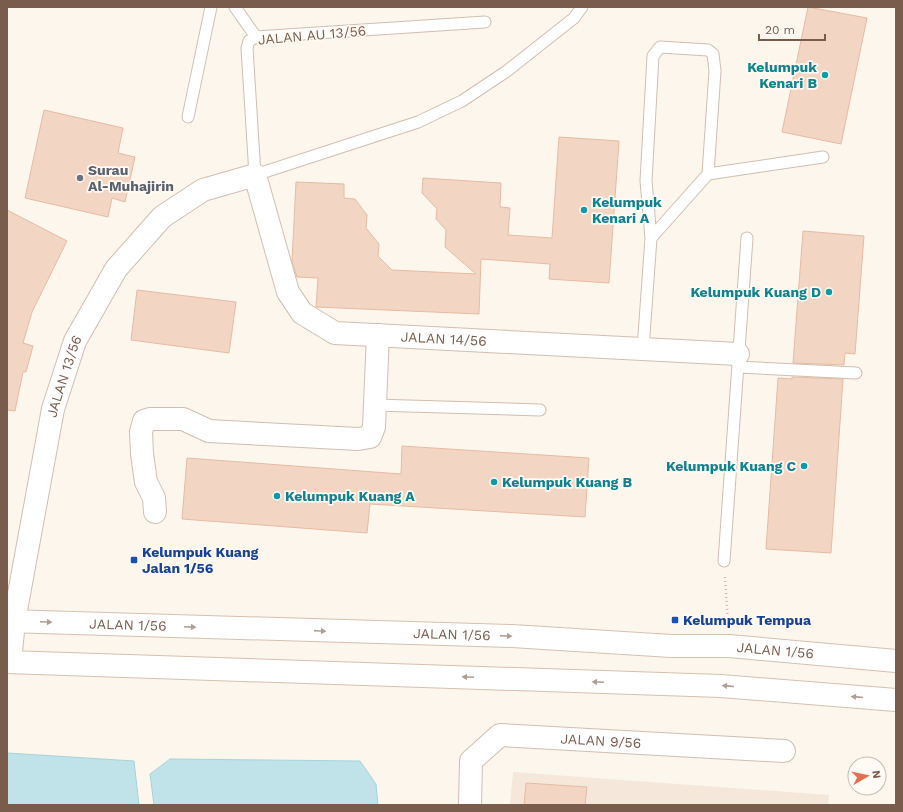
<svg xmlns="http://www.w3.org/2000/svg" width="903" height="812" viewBox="0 0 903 812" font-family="'Work Sans',sans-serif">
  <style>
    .residential { fill: #f5e8da }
    .water { fill: #bfe3e8; stroke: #a5d3da }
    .building { fill: #f3d5c3; stroke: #e6bba3 }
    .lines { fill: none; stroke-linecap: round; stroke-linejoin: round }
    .service-casing { stroke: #d1beb0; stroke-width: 13 }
    .minor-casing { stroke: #d1beb0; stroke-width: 24 }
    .secondary-casing { stroke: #d6c0b0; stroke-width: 24 }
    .path { stroke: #d9b8a5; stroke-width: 2.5; stroke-dasharray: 1 3; stroke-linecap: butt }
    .service { stroke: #fff; stroke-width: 11 }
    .minor { stroke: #fff; stroke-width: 22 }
    .secondary { stroke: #fff; stroke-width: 22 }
    .oneway { fill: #af9d94 }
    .culture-dot { fill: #0f9aa8; stroke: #fffaf3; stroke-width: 1.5 }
    .worship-dot { fill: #6b7280; stroke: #fffaf3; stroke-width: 1.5 }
    .transit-dot { fill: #1a4fb4; stroke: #fffaf3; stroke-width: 1.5 }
    .labels { text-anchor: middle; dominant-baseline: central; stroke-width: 3.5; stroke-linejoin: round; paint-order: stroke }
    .street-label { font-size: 14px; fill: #7a5c4d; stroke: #fffaf3 }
    .culture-label { font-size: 14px; font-weight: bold; fill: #0d838f; stroke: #fffaf3; text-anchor: end }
    .worship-label { font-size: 14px; font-weight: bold; fill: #5b616d; stroke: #fffaf3; text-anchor: start }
    .transit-label { font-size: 14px; font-weight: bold; fill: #164399; stroke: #fffaf3; text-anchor: start }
  </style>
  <rect width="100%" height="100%" fill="#fdf6ec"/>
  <path class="residential" d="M513 772 829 795 828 805H510Z"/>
  <path class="water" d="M7 753 134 761 139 805H7Z
    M170 759 360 761 376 784 378 805H154L150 774Z"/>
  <path class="building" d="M808 7 867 18 841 144 782 132Z
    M44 110 123 128 118 153 135 157 125 202 112 198 108 217 25 198Z
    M559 137 619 141 609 283 549 279 550 264 481 259 479 314 316 307 318 278 297 277 292 262 296 182 344 184V198L355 199 367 215 366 228 379 244 378 256 392 270 476 274 445 247 446 230 436 219 437 209 422 193 423 178 501 183 500 207 510 208 508 235 552 238Z
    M7 210 67 241 32 312 23 343 33 346 26 372H23L15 411 7 410Z
    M803 231 864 236 855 354 845 353 844 365 793 363Z
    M137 290 236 302 229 353 131 340Z
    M792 377 843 379 831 553 766 549 778 378 792 379Z
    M402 446 589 458 585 517 370 504 367 533 182 519 187 458 401 474Z
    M526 783 587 787 585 805H524Z"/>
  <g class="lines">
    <g class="service-casing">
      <path id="service" d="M235 7 256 37
        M485 22 256 37 249 41 247 48 255 175 418 122 462 101 507 71 574 18 582 7
        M188 117 211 7
        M651 238 646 181 653 56 660 47 708 50 713 54 715 71 708 174
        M643 349 651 238 708 174 823 157
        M738 367 856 373
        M375 405 540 410
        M724 561 747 238"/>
    </g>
    <g class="minor-casing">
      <g id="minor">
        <path d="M155 512 154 498 146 482 142 454 141 432 144 421 150 419H183L209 431 358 439 370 437 374 427 378 335"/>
        <path id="s1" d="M10 662 14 621 53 409 75 341 116 269 162 217 203 190 255 175 288 292 302 313 335 333 738 354"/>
        <path id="s2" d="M470 805 471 761 500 735 784 751"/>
      </g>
    </g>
    <g class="secondary-casing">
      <g id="secondary">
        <path id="s3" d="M7 621 512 636 671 646H729L896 661"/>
        <path d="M7 662 721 686 896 700"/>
      </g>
    </g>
    <path class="path" d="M725 577 728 624"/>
    <use href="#service" class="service"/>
    <use href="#minor" class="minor"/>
    <use href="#secondary" class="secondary"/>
  </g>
  <defs><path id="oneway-solid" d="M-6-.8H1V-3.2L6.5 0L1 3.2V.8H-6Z"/></defs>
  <g class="oneway">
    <use href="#oneway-solid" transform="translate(46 622) rotate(2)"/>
    <use href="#oneway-solid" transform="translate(190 627) rotate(2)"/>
    <use href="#oneway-solid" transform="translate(320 631) rotate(2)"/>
    <use href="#oneway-solid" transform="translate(506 636) rotate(2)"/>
    <use href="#oneway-solid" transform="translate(468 677) rotate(-178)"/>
    <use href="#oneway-solid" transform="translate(598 682) rotate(-178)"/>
    <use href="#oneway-solid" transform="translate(728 686) rotate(-175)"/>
    <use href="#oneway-solid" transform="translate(857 697) rotate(-175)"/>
  </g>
  <g class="culture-dot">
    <circle cx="825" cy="75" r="4"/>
    <circle cx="584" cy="210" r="4"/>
    <circle cx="829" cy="292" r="4"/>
    <circle cx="804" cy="466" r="4"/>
    <circle cx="494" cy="482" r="4"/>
    <circle cx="277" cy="496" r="4"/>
  </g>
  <circle class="worship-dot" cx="80" cy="178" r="4"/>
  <g class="transit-dot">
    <rect x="130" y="556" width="8" height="8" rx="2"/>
    <rect x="671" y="616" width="8" height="8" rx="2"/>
  </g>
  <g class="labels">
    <g class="street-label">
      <text transform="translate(312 35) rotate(-5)">JALAN AU 13/56</text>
      <text stroke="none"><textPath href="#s1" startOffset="878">JALAN 14/56</textPath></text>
      <text stroke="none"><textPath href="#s1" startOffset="291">JALAN 13/56</textPath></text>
      <text stroke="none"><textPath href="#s3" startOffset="121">JALAN 1/56</textPath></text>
      <text stroke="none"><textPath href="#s3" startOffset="445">JALAN 1/56</textPath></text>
      <text stroke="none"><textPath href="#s3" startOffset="769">JALAN 1/56</textPath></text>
      <text stroke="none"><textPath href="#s2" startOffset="184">JALAN 9/56</textPath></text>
    </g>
    <g class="culture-label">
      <text x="817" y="67">Kelumpuk<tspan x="817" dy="16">Kenari B</tspan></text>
      <text x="592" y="202" text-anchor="start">Kelumpuk<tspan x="592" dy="16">Kenari A</tspan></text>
      <text x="821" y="292">Kelumpuk Kuang D</text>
      <text x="796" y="466">Kelumpuk Kuang C</text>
      <text x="502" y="482" text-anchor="start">Kelumpuk Kuang B</text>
      <text x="285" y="496" text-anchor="start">Kelumpuk Kuang A</text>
    </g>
    <g class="worship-label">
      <text x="88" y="170">Surau<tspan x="88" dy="16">Al-Muhajirin</tspan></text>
    </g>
    <g class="transit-label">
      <text x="142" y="552">Kelumpuk Kuang<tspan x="142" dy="16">Jalan 1/56</tspan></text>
      <text x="683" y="620">Kelumpuk Tempua</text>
    </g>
  </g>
  <rect width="903" height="812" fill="none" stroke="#7a5c4d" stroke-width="16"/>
  <g transform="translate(867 776) rotate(81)"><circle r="19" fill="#fffaf3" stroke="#cabbb1"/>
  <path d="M0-3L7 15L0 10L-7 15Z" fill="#e76f51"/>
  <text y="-6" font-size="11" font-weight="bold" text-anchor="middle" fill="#7a5c4d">N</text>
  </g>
  <path d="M759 34v6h66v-6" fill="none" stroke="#7a5c4d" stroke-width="2"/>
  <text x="765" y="34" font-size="12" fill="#7a5c4d" stroke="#fffaf3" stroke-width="3" paint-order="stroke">20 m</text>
</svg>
